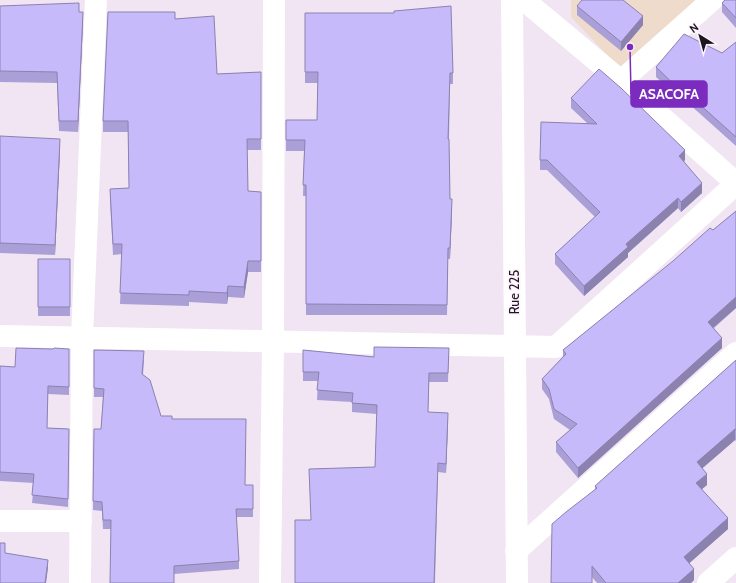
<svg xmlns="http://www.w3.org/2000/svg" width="736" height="583" viewBox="0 0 736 583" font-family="Cabin,sans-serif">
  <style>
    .medical { fill: #efdbcc }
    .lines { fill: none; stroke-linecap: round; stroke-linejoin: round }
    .street { stroke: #fff; stroke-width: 22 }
    .wall { fill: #aaa0d7 }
    .shaded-wall { fill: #8b82af }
    .building { fill: #c6bafa; stroke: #8b82af }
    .labels { text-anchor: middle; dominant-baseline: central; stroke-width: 3; stroke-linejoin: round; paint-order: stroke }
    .street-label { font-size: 13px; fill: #1b171c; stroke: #fdf2fe }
    .leader { fill: none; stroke: #7b2cbf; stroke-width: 1.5 }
    .callout-dot { fill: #7b2cbf; stroke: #fdf2fe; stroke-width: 1.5 }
    .callout { fill: #7b2cbf; stroke: #7b2cbf; stroke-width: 1.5 }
    .callout-label { font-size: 14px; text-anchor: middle; font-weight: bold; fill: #fff }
  </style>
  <rect width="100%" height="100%" fill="#f1e4f3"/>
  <path class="medical" d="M571 0H711L628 77 571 17Z"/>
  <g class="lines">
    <path class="street" d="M512 0 517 583
      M524 0 621 81 736 183
      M621 81 712 0
      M0 336 556 347 736 184
      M0 521H81
      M516 551 736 353
      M80 583 82 338 96 0
      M270 583 273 342 274 0
      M708 583 736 558"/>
  </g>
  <path class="wall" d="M736 0V28L722 12V3Z
    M0 6 83 22 78 132 59 131 57 83 0 82Z
    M577 6 643 25 621 51 577 15Z
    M305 13 453 73V84H450L449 139 450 199 452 210 450 259H448L447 315H306V196H303L304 151H286V120H317L318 83H305Z
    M175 19 217 74 261 72V150H247L248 191 261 192V272H248L244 298 228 297 227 304 189 302V306L120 304 122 254 113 255 110 200V189L129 188 128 132H103V121Z
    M736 42V146L688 103 686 105 656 77V67L722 53Z
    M571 98 685 160 684 162 702 193 681 212 678 208 628 253V257L584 296 555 264V254L595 217 547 170H540V160L587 123 571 108Z
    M0 136 60 150 55 255 0 253Z
    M736 211V308L714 328 722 348 578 478 556 452V442L570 430 554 419 549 399 542 389V379L563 357V350L713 230Z
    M38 259H70V316H38Z
    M449 348 448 382H429L428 412 448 422 446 473 438 472 435 583H295L310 520 375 467 377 414 352 412V402L317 400 318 381H303V350L374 357Z
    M53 349H69V395L48 394 47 428 69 429 68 507 32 503 34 483 0 481V366L15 367Z
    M94 350 144 360 143 375 161 416 172 419 245 485H253V517H236L239 561V569L174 574 110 529H103L102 511 93 510 94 429H101L103 397H94Z
    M736 360V441L735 440 702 468 707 485 702 489 728 529 689 563 694 580 691 583H597L592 577 551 583 595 489V486Z"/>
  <path class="shaded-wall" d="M83 12V22L78 132V121Z
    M643 16V25L621 51V42Z
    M688 94V103L686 105V96Z
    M60 139V150L55 255V245Z
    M685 150V160L679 166V156Z
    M702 183V193L681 212V202Z
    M678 198V208L628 253V257L584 296V286L626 244Z
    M452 199V210L450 259V248Z
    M248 261V272L244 298V287Z
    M228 286V297L227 304V293Z
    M736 297V308L708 332V322Z
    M722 338V348L578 478V468Z
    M448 413V422L446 473V464Z
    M735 429V440L697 473V462Z
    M707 474V485L696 494V483Z
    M728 518V529L684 568V557Z
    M48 560V568L46 583H45Z
    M694 569V580L691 583H678Z"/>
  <path class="building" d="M582 0H623L643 16 621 42 577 6Z
    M725 0H736V18L722 3Z
    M79 3V12H83L78 121H59L57 72 0 71V6Z
    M451 6 453 73H450L448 139H449L450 199H452L450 248H448L447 305 306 304V185H303L305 140H286V120H317L318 72H305V13H394V11Z
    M108 12H175V19L214 16 217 74 261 72V139H247L248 191 261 192V261H248L244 287 228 286 227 293 189 291V295L120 293 122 244H113L110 189 129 188 128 121H103Z
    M684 34 722 53 736 42V137L688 94 686 96 656 67Z
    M599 69 621 88 685 150 679 156 702 183 681 202 678 198 626 244 628 247 584 286 555 254 600 212 547 160H540L541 122 597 124 571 98Z
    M0 136 60 139 55 245 0 243Z
    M736 211V297L708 322 722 338 578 468 556 442 577 424 554 409 549 389 542 379 566 354 563 350 673 261 710 228 713 230Z
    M38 259H70V307H38Z
    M374 347 449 348 448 373H429L428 412 448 413 446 464 438 463 434 583H295V520H311L309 469 375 467 377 405 352 403 353 393 317 390 319 372H303V350L374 357Z
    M16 348 53 349 54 348 69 349V387L48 386 47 428 69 429 68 499 32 495 34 474 0 472V366L15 367Z
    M94 350 144 351 142 374 150 380 161 416H172V419H246L245 485H253V509H236L239 561 174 566V583H110L111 520H103L102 502 93 501 94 429H101L104 389 94 388Z
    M736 360V430L735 429 697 462 707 474 696 483 728 518 684 557 694 569 678 583H606L592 566V583H551L552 524 566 512 597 488 595 486Z
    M0 543H5V553L48 560 45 583H0Z"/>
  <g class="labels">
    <g class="street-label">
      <text transform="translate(514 292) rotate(-90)">Rue 225</text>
    </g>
  </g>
  <path class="leader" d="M630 47L631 94"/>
  <circle class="callout-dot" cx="630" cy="47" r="4"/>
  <rect class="callout" x="631" y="81" width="76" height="26" rx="4"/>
  <g class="callout-label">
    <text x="669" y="99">ASACOFA</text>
  </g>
  <g transform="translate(700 36) rotate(323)" stroke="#fdf2fe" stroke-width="3" paint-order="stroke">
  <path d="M0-3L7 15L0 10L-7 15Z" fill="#1b171c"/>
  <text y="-6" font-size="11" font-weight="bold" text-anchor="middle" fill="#1b171c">N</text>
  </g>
</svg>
